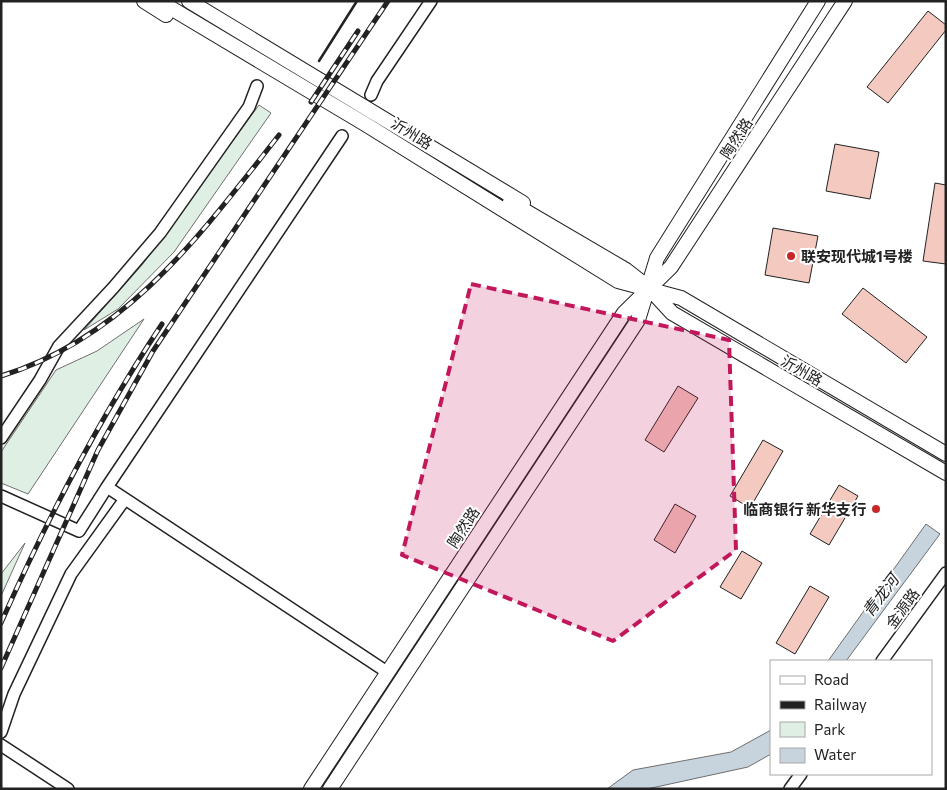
<svg xmlns="http://www.w3.org/2000/svg" width="947" height="790" viewBox="0 0 947 790" font-family="Commissioner,'Noto Sans SC',sans-serif">
  <style>
    .green { fill: #e0efe3; stroke: #6f6f6f }
    .water { fill: #c7d3dd; stroke: #6f6f6f }
    .building { fill: #f3c9c0; stroke: #222 }
    .lines { fill: none; stroke-linecap: round; stroke-linejoin: round }
    .minor-casing { stroke: #222; stroke-width: 14 }
    .major-casing { stroke: #222; stroke-width: 16 }
    .minor { stroke: #fff; stroke-width: 11 }
    .major { stroke: #fff; stroke-width: 14 }
    .rail-casing { stroke: #222; stroke-width: 5 }
    .rail { stroke: #fff; stroke-width: 3; stroke-dasharray: 9; stroke-linecap: butt }
    .wall { stroke: #222; stroke-width: 2.5 }
    .marked { fill: #c2185b; fill-opacity: 0.2; stroke: #c2185b; stroke-width: 4; stroke-dasharray: 10 6; stroke-linejoin: round }
    .poi-dot { fill: #c62828; stroke: #fff; stroke-width: 2 }
    .labels { text-anchor: middle; dominant-baseline: central; stroke-width: 4; stroke-linejoin: round; paint-order: stroke }
    .street-label { font-size: 15px; fill: #222; stroke: #fff }
    .poi-label { font-size: 15px; font-weight: bold; fill: #222; stroke: #fff; text-anchor: start }
    .water-label { font-size: 16px; font-style: italic; fill: #222; stroke: #fff }
  </style>
  <rect width="100%" height="100%" fill="#fff"/>
  <path class="green" d="M259 105 271 113 174 252 118 309 84 330 142 265Z
    M144 319 28 494 1 483V452L56 370 97 351Z
    M25 543 1 596V574Z"/>
  <path class="water" d="M926 524 940 534 846 661H828Z
    M771 730V754L748 767 647 789H607L633 770 731 752Z"/>
  <path class="building" d="M928 11 946 25V30L888 103 867 87Z
    M835 144 879 152 870 199 826 191Z
    M935 183 946 185V264L923 261Z
    M773 228 818 236 809 283 765 275Z
    M863 288 927 337 906 363 842 314Z
    M678 386 698 398 664 452 645 440Z
    M763 440 783 451 750 508 730 496Z
    M839 485 858 496 829 545 810 534Z
    M675 504 696 516 675 553 654 540Z
    M742 551 762 563 741 599 720 587Z
    M810 586 829 597 795 654 776 643Z"/>
  <g class="lines">
    <g class="minor-casing">
      <path id="minor" d="M371 95 377 81 431 1
        M1 438 40 380 59 346 113 288 160 233 249 107 257 86
        M107 487 342 136
        M1 496 79 531 107 487 387 672
        M882 661 946 573
        M1 732 14 694 71 574 125 499
        M1 745 68 789
        M790 789 801 774"/>
    </g>
    <g class="major-casing">
      <path id="major" d="M144 1 166 15
        M159 1 365 124 618 281 681 298 946 454
        M189 1 523 203
        M510 202 626 270 649 288 672 313 946 473
        M311 789 624 313 671 267 845 1
        M330 789 638 320 657 258 818 1"/>
    </g>
    <use href="#minor" class="minor"/>
    <use href="#major" class="major"/>
    <g class="rail-casing">
      <path id="rail" d="M311 102 358 31
        M1 376C127 337 201 234 279 135
        M1 623C47 519 99 419 162 324
        M1 668 98 450 153 351 388 1"/>
    </g>
    <use href="#rail" class="rail"/>
    <path class="wall" d="M319 61 357 1"/>
  </g>
  <path class="marked" d="M471 284 729 340 736 550 613 641 402 555Z"/>
  <g class="poi-dot">
    <circle cx="791" cy="256" r="5"/>
    <circle cx="876" cy="509" r="5"/>
  </g>
  <g class="labels">
    <g class="street-label">
      <text transform="translate(412 133) rotate(32)">沂州路</text>
      <text transform="translate(736 138) rotate(-57)">陶然路</text>
      <text transform="translate(802 370) rotate(30)">沂州路</text>
      <text transform="translate(463 527) rotate(-57)">陶然路</text>
      <text transform="translate(902 608) rotate(-54)">金源路</text>
    </g>
    <g class="poi-label">
      <text x="801" y="256">联安现代城1号楼</text>
      <text x="866" y="509" text-anchor="end">临商银行 新华支行</text>
    </g>
    <g class="water-label">
      <text transform="translate(880 595) rotate(-53)">青龙河</text>
    </g>
  </g>
  <rect width="947" height="790" fill="none" stroke="#222222" stroke-width="5"/>
  <rect x="770" y="660" width="162" height="115" fill="#ffffff" stroke="#a7a7a7"/>
  <rect x="780" y="676" width="25" height="8" fill="#ffffff" stroke="#a7a7a7"/>
  <text x="814" y="685" font-size="15" fill="#222222">Road</text>
  <rect x="780" y="701" width="25" height="8" fill="#222222" stroke="#a7a7a7"/>
  <text x="814" y="710" font-size="15" fill="#222222">Railway</text>
  <rect x="780" y="722" width="25" height="15" fill="#e0efe3" stroke="#a7a7a7"/>
  <text x="814" y="735" font-size="15" fill="#222222">Park</text>
  <rect x="780" y="748" width="25" height="15" fill="#c7d3dd" stroke="#a7a7a7"/>
  <text x="814" y="760" font-size="15" fill="#222222">Water</text>
</svg>
